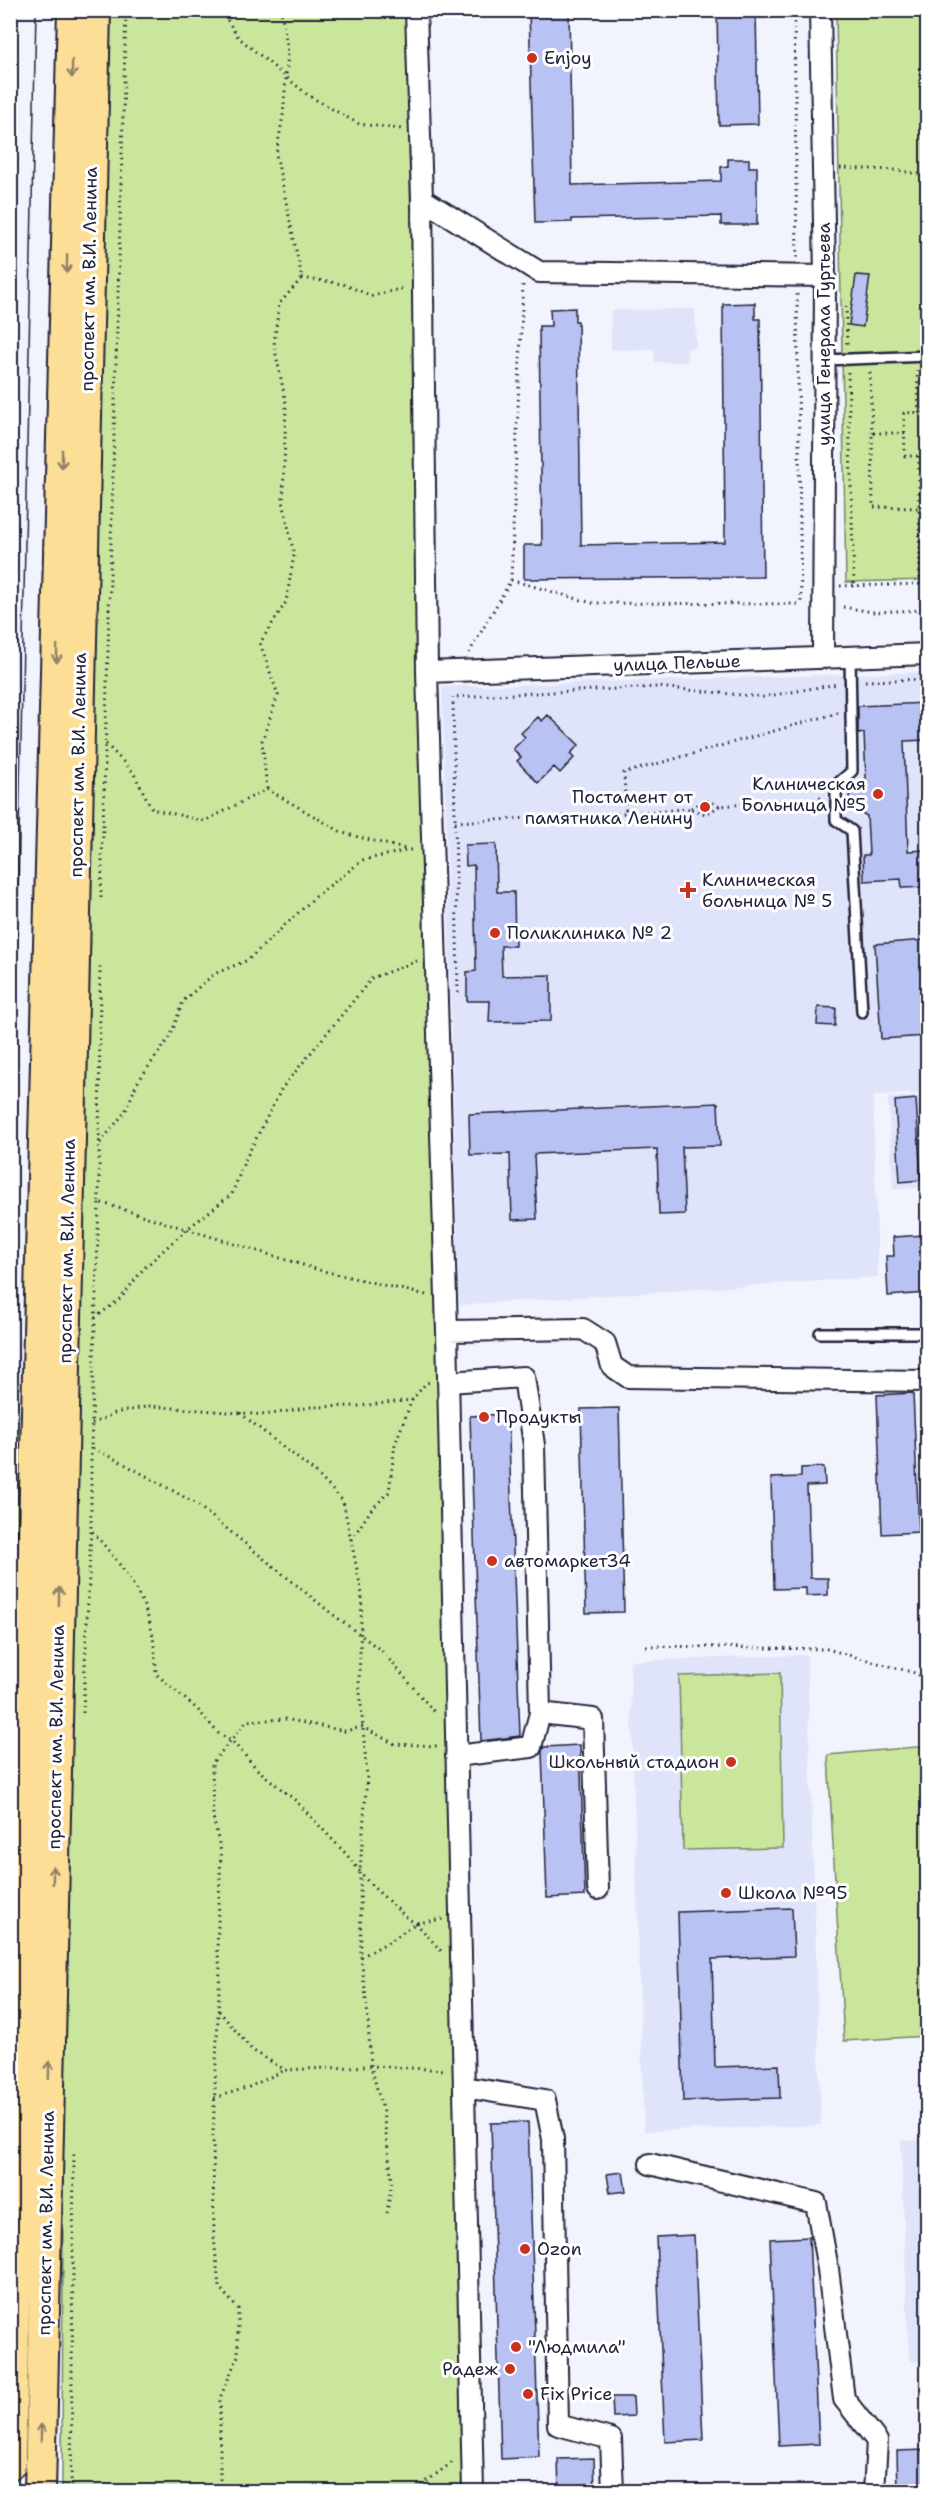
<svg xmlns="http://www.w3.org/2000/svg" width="938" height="2502" viewBox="0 0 938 2502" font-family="'Shantell Sans',sans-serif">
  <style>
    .built { fill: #e0e4fa }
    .green { fill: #cae69c; stroke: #76846c; stroke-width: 1.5 }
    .building { fill: #b8c2f3; stroke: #22223b; stroke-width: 1.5 }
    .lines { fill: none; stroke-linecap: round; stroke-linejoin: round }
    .lane-casing { stroke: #22223b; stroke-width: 14 }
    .street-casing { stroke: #22223b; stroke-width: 24 }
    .primary-casing { stroke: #22223b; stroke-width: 34 }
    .path { stroke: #22223b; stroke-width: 3; stroke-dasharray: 1.5 4.5; stroke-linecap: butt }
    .lane { stroke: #fff; stroke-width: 9 }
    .street { stroke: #fff; stroke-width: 20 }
    .primary { stroke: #fcde96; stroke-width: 30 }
    .tram { stroke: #22223b; stroke-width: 1.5 }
    .oneway { stroke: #8f8068 }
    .poi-dot { fill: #c8321e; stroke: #fff; stroke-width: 2 }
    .labels { text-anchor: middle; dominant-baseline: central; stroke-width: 6; stroke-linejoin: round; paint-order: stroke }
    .poi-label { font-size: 18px; fill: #22223b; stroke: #fff; text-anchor: start }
    .street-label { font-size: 18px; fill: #22223b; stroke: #fff }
  </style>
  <rect width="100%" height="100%" fill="#f1f3fd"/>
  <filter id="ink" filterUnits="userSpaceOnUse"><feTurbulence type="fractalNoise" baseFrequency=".0167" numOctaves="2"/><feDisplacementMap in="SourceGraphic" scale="12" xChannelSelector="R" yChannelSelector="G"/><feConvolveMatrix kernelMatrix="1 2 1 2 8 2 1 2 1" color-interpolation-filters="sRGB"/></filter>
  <g filter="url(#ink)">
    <path class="built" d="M695 309 696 348 687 349V362H655L654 349 611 350V310Z
      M927 672V1093L873 1096 878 1277 459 1305 442 687Z
      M927 1096V1188L893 1189 888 1098Z
      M10 1561H21L11 1821Z
      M807 1655 821 2125 644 2131 630 1661Z
      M927 2140V2361L909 2362 901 2141Z"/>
    <path class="green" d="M16 10V61L11 377 10 11Z
      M104 11H406L465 2491 62 2492 64 1950Z
      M836 11H927V580L846 582Z
      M11 1428 28 1429 21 1561H11Z
      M780 1673 783 1848 683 1850 679 1676Z
      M927 1746V2036L844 2041 828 1755Z"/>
    <path class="building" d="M529 10H569L572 185 721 181V167L728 166V159H749V167H757V225H721V216L572 219V222L535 223Z
      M717 10H756L758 124 719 125Z
      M856 275 870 276 863 327 849 325Z
      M755 303V319H760L763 577 524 579V545H542L539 326H551L550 309 575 308V321H578L581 545 725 542 723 304Z
      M927 703V740L904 741 908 851 927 850V887L902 888 901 879 864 881 863 855H869L867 816 854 809 849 796 853 788 866 779 864 733 858 734V706Z
      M548 715 579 745 570 754 574 758 560 773 554 767 538 783 517 761 521 757 513 749 525 737 521 733 538 717 542 721Z
      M496 844 497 892H514L515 946H501L502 976 551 975V1021L489 1022 490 1001H467V972L476 971 474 865 466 866 465 845Z
      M924 940 927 1036 881 1039 875 944Z
      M818 1007 836 1008 835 1026 817 1025Z
      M916 1099 921 1180 900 1182 895 1101Z
      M718 1103 720 1146 682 1147 685 1214 659 1215 657 1149 534 1154 537 1219 512 1220 510 1154 470 1155 469 1114Z
      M925 1235 927 1293 888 1296 886 1256H894L893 1237Z
      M913 1393 919 1532 882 1534 877 1395Z
      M619 1408 624 1612 586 1613 581 1409Z
      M508 1414 520 1736 481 1741 470 1416Z
      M824 1467 825 1485 807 1486 810 1578H828V1595L806 1596V1588L774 1589 771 1478 801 1477V1468Z
      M580 1745 585 1896 547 1898 542 1751 544 1747Z
      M792 1908 794 1956 712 1959 715 2067 779 2065 780 2098 683 2101 678 1912Z
      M528 2122 539 2457 501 2459 491 2123Z
      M623 2172 626 2191 610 2193 607 2174Z
      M694 2235 703 2440 665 2442 656 2237Z
      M809 2237 819 2444 779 2446 770 2239Z
      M612 2397H633L634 2416 613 2417Z
      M927 2450V2492H898L897 2451Z
      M594 2458 595 2492H559L558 2459Z"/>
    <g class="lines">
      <g class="lane-casing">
        <path id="lane" d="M825 360 928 356
          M850 657 852 771 836 785V820L852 831 862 1012
          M820 1333H928"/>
      </g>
      <g class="street-casing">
        <path id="street" d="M416 10 422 199 427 672 447 1331 473 2492
          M820 10 825 276 823 658
          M422 199 539 272 825 276
          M427 672 928 654
          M447 1331 583 1329 605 1343 612 1366 628 1377 928 1381
          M448 1382 524 1377 534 1445 540 1713 531 1747 456 1756
          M540 1713 593 1719 598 1889
          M464 2087 545 2100 553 2139 558 2425 611 2439 613 2492
          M650 2164 816 2203 828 2269 844 2399 877 2441 874 2492"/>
      </g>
      <g class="primary-casing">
        <path id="primary" d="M10 2464 73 10
          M40 2492 95 10"/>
      </g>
      <path class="path" d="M221 10 238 37 309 96 359 124 402 129
        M794 10 797 258
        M840 168 897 170 928 176
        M302 278 343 284 372 296 404 288
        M797 294 801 604
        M846 306 847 347
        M917 370 919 413
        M848 372 854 586
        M870 372 872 433
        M928 412 904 413 905 456H928
        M905 433H872L873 507 919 508 920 584
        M919 456V508L928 507
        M511 580 592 603 800 604
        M840 586 928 584
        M843 607 872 612 928 610
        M469 653 511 580 523 284
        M865 681 928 679
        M106 744 133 772 152 809 205 821 267 789 343 833 405 849
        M267 789 262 741 278 695 260 643 286 602 294 555 283 501 286 403 274 345 279 304 302 278 276 154 283 116 288 52 281 10
        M720 806 706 814 689 809 705 800 720 806 822 798
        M689 809 626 813 624 773 838 713
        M455 822 626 813
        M101 898 126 10
        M458 993 453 697 657 687 763 697 837 684
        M100 1143 125 1112 137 1083 171 1035 183 1001 214 974 248 960 315 897 363 860 414 849
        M99 1202 100 964
        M426 1295 319 1270 99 1202 91 1448 119 1461 195 1503 331 1613 382 1651 436 1714
        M95 1318 121 1298 144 1268 187 1229 232 1194 245 1160 282 1088 372 978 417 961
        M240 1413 315 1472 343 1501 362 1594 359 1681 367 1776 360 1871 361 1957 367 2006 371 2066 383 2112 392 2181 387 2213
        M92 1424 115 1413 150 1406 266 1415 311 1407 359 1406 412 1400 426 1383 432 1382
        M91 1448V1530C132 1577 156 1609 156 1674L198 1710 218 1733 232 1741 258 1770 296 1801 346 1854 370 1884 408 1919 416 1923 442 1952
        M351 1540 371 1510 389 1492 395 1444 412 1400
        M646 1646 827 1649 915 1673 928 1681
        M83 1713 91 1530
        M361 1957 392 1940 416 1923 443 1919
        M219 2011 252 2050 285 2070 371 2066 447 2070
        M214 2098 249 2087 285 2070
        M71 2492 74 2151
        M220 2492V2398L238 2356V2309L219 2287 214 2237 213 2135 220 1967 217 1949 221 1852 213 1817 212 1763 247 1721 285 1719 345 1731 362 1727 395 1744 438 1746
        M412 2492 454 2461"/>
      <use href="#lane" class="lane"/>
      <use href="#street" class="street"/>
      <use href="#primary" class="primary"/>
      <path class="tram" d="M10 1273 36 10"/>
    </g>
    <defs><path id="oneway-shaft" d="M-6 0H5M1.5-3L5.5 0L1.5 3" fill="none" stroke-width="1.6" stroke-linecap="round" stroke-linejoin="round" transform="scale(1.5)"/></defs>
    <g class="oneway">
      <use href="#oneway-shaft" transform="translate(72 69) rotate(91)"/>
      <use href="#oneway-shaft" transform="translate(67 264) rotate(91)"/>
      <use href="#oneway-shaft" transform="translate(62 459) rotate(91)"/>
      <use href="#oneway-shaft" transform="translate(57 654) rotate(91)"/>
      <use href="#oneway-shaft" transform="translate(59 1596) rotate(-89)"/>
      <use href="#oneway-shaft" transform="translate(53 1875) rotate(-89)"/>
      <use href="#oneway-shaft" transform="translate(49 2070) rotate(-89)"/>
      <use href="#oneway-shaft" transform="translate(41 2433) rotate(-89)"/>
    </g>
  </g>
  <g class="poi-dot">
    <circle cx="532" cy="58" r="6"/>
    <circle cx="878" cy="794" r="6"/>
    <circle cx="705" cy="807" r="6"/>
    <path d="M685 881h6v6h6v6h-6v6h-6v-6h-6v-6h6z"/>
    <circle cx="495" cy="933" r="6"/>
    <circle cx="484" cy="1417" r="6"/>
    <circle cx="492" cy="1561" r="6"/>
    <circle cx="731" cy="1762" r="6"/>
    <circle cx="726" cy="1893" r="6"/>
    <circle cx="525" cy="2249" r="6"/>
    <circle cx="516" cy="2347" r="6"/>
    <circle cx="510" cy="2369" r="6"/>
    <circle cx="528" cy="2394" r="6"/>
  </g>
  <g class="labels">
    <g class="poi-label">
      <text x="544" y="58">Enjoy</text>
      <text x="866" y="784" text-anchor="end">Клиническая<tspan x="866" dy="21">Больница №5</tspan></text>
      <text x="693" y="797" text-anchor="end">Постамент от<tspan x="693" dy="21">памятника Ленину</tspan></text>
      <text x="702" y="880">Клиническая<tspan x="702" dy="21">больница № 5</tspan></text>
      <text x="507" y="933">Поликлиника № 2</text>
      <text x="496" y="1417">Продукты</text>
      <text x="504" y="1561">автомаркет34</text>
      <text x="719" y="1762" text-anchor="end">Школьный стадион</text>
      <text x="738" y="1893">Школа №95</text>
      <text x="537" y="2249">Ozon</text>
      <text x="528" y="2347">"Людмила"</text>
      <text x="498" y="2369" text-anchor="end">Радеж</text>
      <text x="540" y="2394">Fix Price</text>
    </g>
    <g class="street-label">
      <text transform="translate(89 279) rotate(-89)">проспект им. В.И. Ленина</text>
      <text transform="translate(824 334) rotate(-90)">улица Генерала Гуртьева</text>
      <text transform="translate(677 663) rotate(-2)">улица Пельше</text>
      <text transform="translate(78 765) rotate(-89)">проспект им. В.И. Ленина</text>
      <text transform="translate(67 1251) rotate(-89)">проспект им. В.И. Ленина</text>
      <text transform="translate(56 1737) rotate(-89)">проспект им. В.И. Ленина</text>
      <text transform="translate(46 2223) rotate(-89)">проспект им. В.И. Ленина</text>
    </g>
  </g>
  <rect width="938" height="2502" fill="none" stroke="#fff" stroke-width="36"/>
  <rect x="18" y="18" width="902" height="2466" fill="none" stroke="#22223b" stroke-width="2" filter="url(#ink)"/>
</svg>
